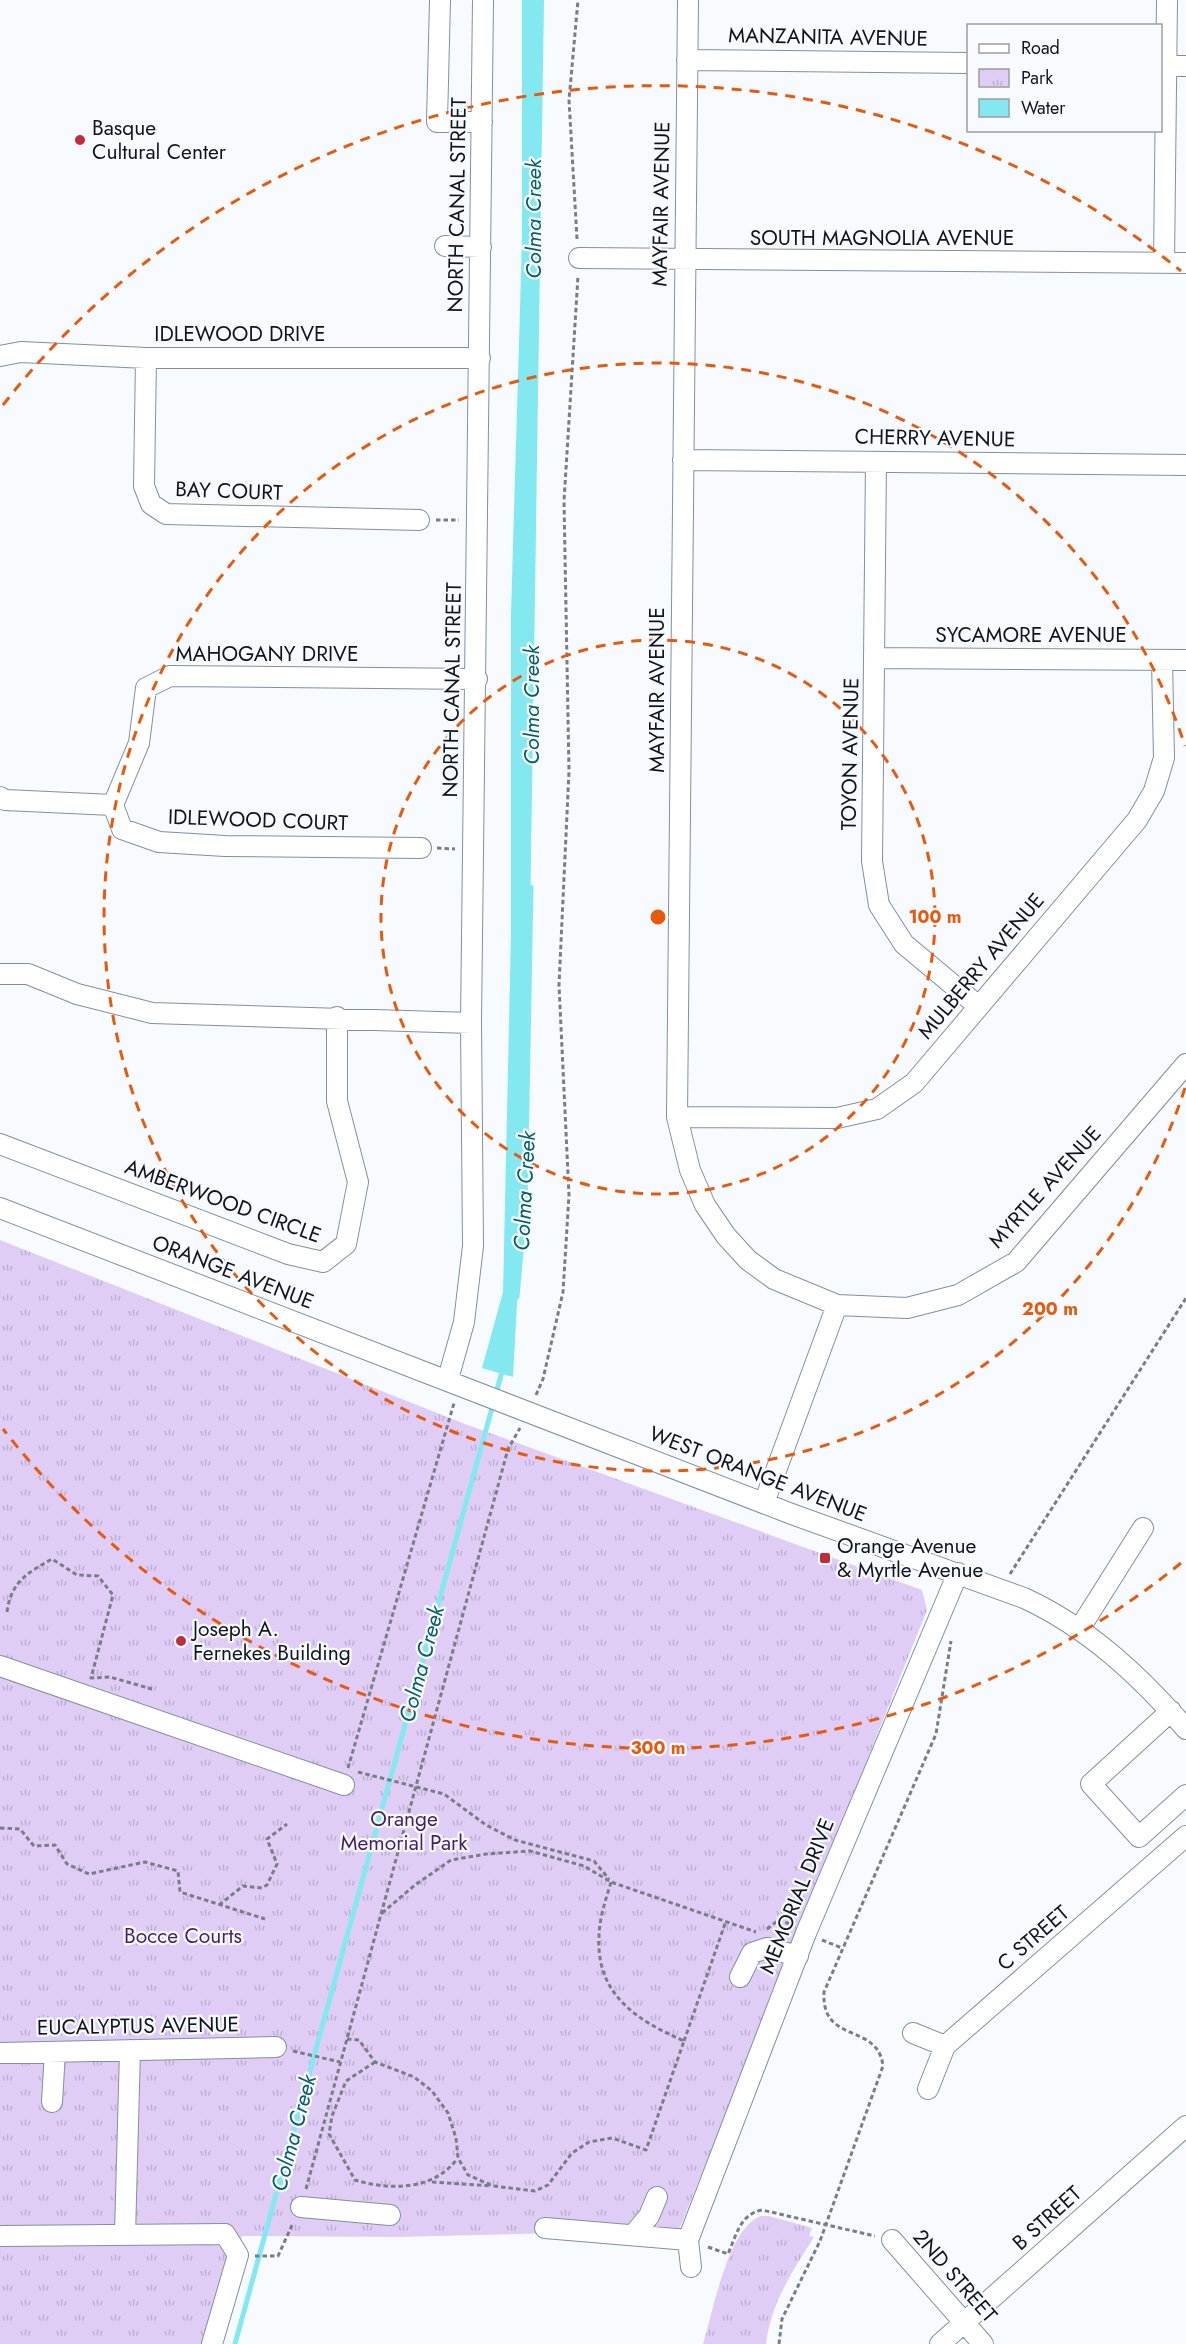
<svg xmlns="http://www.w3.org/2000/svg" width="1186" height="2344" viewBox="0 0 1186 2344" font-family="Jost,sans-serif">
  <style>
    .park { fill: url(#park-tufts) }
    .water { fill: #84e8f1 }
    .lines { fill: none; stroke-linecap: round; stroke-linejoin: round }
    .stream { stroke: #84e8f1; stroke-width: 5 }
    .minor-casing { stroke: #8090a3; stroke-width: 22 }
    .path { stroke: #797e84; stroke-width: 3; stroke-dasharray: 4.5 3; stroke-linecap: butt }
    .minor { stroke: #fff; stroke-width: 20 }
    .ring { fill: none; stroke: #e8590c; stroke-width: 3; stroke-dasharray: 10 8 }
    .poi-dot { fill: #be2d3a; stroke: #f7fbff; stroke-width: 2 }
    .labels { text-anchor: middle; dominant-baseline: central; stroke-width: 4.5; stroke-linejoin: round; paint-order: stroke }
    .street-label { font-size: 21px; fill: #10151d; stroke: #f7fbff }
    .poi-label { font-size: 21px; fill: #10151d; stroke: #f7fbff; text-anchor: start }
    .park-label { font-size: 21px; fill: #461e68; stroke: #f7fbff }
    .water-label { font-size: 22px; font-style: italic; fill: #056066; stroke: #f7fbff }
    .centre { fill: #e8590c; stroke: #f7fbff; stroke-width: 3 }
    .ring-label { font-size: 18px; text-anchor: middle; font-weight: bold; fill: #e8590c; stroke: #f7fbff; stroke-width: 4.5; stroke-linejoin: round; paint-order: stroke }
  </style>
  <defs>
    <pattern id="park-tufts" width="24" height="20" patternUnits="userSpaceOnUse" patternTransform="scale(1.5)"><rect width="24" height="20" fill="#dfcdf6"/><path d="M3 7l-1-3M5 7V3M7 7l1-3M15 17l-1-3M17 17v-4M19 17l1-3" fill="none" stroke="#beafd2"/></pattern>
  </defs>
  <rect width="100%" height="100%" fill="#f7fbff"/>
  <path class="park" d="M0 1240 465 1424 922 1590 927 1610 679 2230 396 2237 242 2236 208 2344H0Z
    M761 2216H769L812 2228 809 2236 814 2237C792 2272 771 2303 766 2344H703C713 2312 728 2227 761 2216Z"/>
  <path class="water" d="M522 0H544L527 1122 513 1377 482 1368 503 1292 511 933V614L522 240Z"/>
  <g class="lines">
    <path class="stream" d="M517 1297 525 1207 531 887
      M235 2344 503 1368"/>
    <g class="minor-casing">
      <path id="minor" d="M440 0 437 122H482
        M688 0 677 1117 690 1170 705 1205 726 1236 748 1260 774 1279 837 1305 907 1308 958 1295 1016 1262 1186 1064
        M687 60 968 63
        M1160 66H1186
        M445 246 481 247
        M579 258 1186 263
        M1164 263 1167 0
        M0 356 21 352 146 358H480
        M146 358 144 486 151 504 166 514 419 520
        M683 460 1186 465
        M876 462 872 861 879 905 904 944 977 1005
        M876 658 1186 660
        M0 797 5 800 113 805
        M113 805 139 743 146 688 170 676 477 679
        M113 805 122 829 159 842 225 846 421 848
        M0 974H28L77 994 152 1013 471 1023
        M677 1117 837 1118 877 1109 914 1083 1137 820 1154 791 1164 758 1162 660
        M0 1144 288 1254 323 1262 346 1244 358 1182 337 1101V1017
        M0 1208 789 1513 1024 1598C1089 1628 1140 1676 1186 1729
        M448 1379 464 1322 473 1246 471 1023 483 0
        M764 1503 837 1305
        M1080 1628 1143 1528
        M0 1666 344 1785
        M1171 1711 1091 1784 1139 1837 1186 1795
        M740 1977 752 1953 767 1948 798 1956
        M913 2033 945 2046
        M0 2053 276 2047
        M928 2089 945 2046 1186 1836
        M52 2102 55 2052
        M301 2207 390 2215
        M545 2228 688 2240
        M125 2235 130 2050
        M633 2235 649 2216 657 2197
        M0 2236 225 2234 238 2255 212 2344
        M892 2240 983 2344
        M691 2267 688 2240 806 1933 958 1573
        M940 2344 1186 2126"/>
    </g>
    <path class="path" d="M577 239 569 100 578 0
      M436 520H459
      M437 848 455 849
      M536 1395 543 1379 563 1292 569 1195 559 985 569 771 564 501 578 276
      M1010 1574 1186 1298
      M7 1612C11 1582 27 1573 52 1559L77 1575 98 1576 113 1595 91 1678 110 1677 152 1689
      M348 1768 454 1403
      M358 1772 444 1794 486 1825 515 1840 594 1861 609 1879
      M0 1828 20 1829 34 1846 55 1845 67 1864 89 1874 145 1862 178 1871 180 1892 265 1919
      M219 1905 243 1886 262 1888 267 1885 277 1864 267 1839 287 1824
      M382 1913 415 1885 451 1860 486 1854 530 1851 584 1866 611 1882 756 1932
      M767 1929 780 1919 789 1924
      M822 1940 842 1948
      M347 2039 359 2040 375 2062 414 2077 432 2091 448 2113 456 2138 458 2158 468 2175 493 2186 535 2191 548 2185 572 2153 589 2142 612 2138 646 2150 684 2041C638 2021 596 1995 599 1937 599 1919 606 1899 611 1882
      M684 2041 726 1921
      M293 2051 340 2062
      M375 2062 346 2081 332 2116 329 2134 355 2180C391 2191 434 2190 457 2159
      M432 2182 491 2186
      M306 2189 508 1449 520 1428
      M708 2247 728 2254C736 2236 740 2214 762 2210L875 2236
      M255 2256H278L293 2223
      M779 2344 782 2319 820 2241 883 2066C878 2022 821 2045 824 1992L936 1734 951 1641"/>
    <use href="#minor" class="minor"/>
  </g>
  <g class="ring">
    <circle cx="658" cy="917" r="277"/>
    <path d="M1185 1088A554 554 0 1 1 1185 746"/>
    <path d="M1181 1563A831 831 0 0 1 3 1429M3 405A831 831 0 0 1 1181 271"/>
  </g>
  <g class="poi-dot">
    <circle cx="80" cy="140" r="6"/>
    <rect x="819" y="1552" width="12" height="12" rx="3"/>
    <circle cx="181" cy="1641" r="6"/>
  </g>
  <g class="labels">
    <g class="street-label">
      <text transform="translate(828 37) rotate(1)">MANZANITA AVENUE</text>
      <text transform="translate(661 204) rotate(-89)">MAYFAIR AVENUE</text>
      <text transform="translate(457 205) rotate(-89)">NORTH CANAL STREET</text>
      <text x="882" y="238">SOUTH MAGNOLIA AVENUE</text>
      <text x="240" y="334">IDLEWOOD DRIVE</text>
      <text transform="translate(935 438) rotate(1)">CHERRY AVENUE</text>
      <text transform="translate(229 491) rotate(2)">BAY COURT</text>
      <text x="1031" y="635">SYCAMORE AVENUE</text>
      <text x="267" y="654">MAHOGANY DRIVE</text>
      <text transform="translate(452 690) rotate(-89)">NORTH CANAL STREET</text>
      <text transform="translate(657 690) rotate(-90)">MAYFAIR AVENUE</text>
      <text transform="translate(850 754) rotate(-89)">TOYON AVENUE</text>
      <text transform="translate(258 820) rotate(2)">IDLEWOOD COURT</text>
      <text transform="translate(981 966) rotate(-50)">MULBERRY AVENUE</text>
      <text transform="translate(1045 1187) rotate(-48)">MYRTLE AVENUE</text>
      <text transform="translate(223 1201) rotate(20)">AMBERWOOD CIRCLE</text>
      <text transform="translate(233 1272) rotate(21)">ORANGE AVENUE</text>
      <text transform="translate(758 1474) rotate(21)">WEST ORANGE AVENUE</text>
      <text transform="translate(797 1896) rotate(-68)">MEMORIAL DRIVE</text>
      <text transform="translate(1033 1938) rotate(-41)">C STREET</text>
      <text transform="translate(138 2026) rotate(-1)">EUCALYPTUS AVENUE</text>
      <text transform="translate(1047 2218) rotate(-42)">B STREET</text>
      <text transform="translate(955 2276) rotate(49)">2ND STREET</text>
    </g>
    <g class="poi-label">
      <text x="92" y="128">Basque<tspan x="92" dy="24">Cultural Center</tspan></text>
      <text x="837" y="1546">Orange Avenue<tspan x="837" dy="24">&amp; Myrtle Avenue</tspan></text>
      <text x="193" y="1629">Joseph A.<tspan x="193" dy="24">Fernekes Building</tspan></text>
    </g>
    <g class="park-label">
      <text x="404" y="1819">Orange<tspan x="404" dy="24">Memorial Park</tspan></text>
      <text x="183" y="1936">Bocce Courts</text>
    </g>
    <g class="water-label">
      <text transform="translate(533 219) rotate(-90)">Colma Creek</text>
      <text transform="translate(531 705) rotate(-90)">Colma Creek</text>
      <text transform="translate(524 1191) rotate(-87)">Colma Creek</text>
      <text transform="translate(421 1664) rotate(-75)">Colma Creek</text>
      <text transform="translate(293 2133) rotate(-75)">Colma Creek</text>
    </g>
  </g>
  <circle cx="658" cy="917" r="9" class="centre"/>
  <g class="ring-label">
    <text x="935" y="923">100 m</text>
    <text x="1050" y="1315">200 m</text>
    <text x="658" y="1754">300 m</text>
  </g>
  <rect x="967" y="24" width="195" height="108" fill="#f7fbff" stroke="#9b9fa5" stroke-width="1.5"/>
  <rect x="979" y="44" width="30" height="9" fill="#ffffff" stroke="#9b9fa5" stroke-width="1.5"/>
  <text x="1021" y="54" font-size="18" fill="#10151d">Road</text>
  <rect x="979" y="69" width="30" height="18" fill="url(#park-tufts)" stroke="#9b9fa5" stroke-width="1.5"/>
  <text x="1021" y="84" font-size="18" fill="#10151d">Park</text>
  <rect x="979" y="99" width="30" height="18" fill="#84e8f1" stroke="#9b9fa5" stroke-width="1.5"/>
  <text x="1021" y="114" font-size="18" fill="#10151d">Water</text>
</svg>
